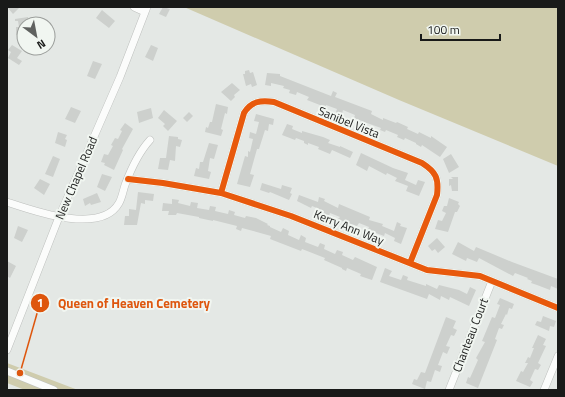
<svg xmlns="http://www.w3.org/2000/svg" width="565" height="397" viewBox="0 0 565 397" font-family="'Titillium Web',sans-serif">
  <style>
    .green { fill: #cfccad }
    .building { fill: #cdd0cd }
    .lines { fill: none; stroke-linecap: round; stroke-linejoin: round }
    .minor-casing { stroke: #bec0be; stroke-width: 8 }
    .minor { stroke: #fbfcfb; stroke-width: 7 }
    .cycleway-casing { stroke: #f1f6f1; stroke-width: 8 }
    .cycleway { stroke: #e8590c; stroke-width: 6 }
    .labels { text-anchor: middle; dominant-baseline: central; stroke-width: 4; stroke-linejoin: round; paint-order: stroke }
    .street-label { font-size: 12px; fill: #191a19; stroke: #f1f6f1 }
    .leader { fill: none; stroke: #de560d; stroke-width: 1.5 }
    .callout-dot { fill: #de560d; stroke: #f1f6f1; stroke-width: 1.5 }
    .mark-label { font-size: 12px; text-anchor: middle; font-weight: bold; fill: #fff }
    .callout-label { font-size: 13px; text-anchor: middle; font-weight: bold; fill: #de560d; stroke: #f1f6f1; stroke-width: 4; stroke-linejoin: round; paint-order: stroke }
  </style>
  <rect width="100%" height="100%" fill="#e4e8e5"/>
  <path class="green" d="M184 7H558V166L399 100Z
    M7 363 78 390H25L7 383Z"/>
  <path class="building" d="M7 7H20L13 14Z
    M163 7 170 9 166 17 159 14Z
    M102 10 115 21 109 28 96 18Z
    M28 17 29 22H26V24H24V34L16 35V27H19L18 21H15V19Z
    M12 45 22 51 17 58 22 61 19 65 8 58 11 52 8 50Z
    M151 45 158 48 153 61 145 57Z
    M93 61 102 64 95 79 87 76Z
    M249 70 250 73 253 72 257 85 252 87 251 84 246 86 243 74H245V71Z
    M267 73 280 74V76L331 96 333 91 337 93 335 97 372 111 371 114 383 120V118L396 123 397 122 408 127 407 129 418 134 419 132 431 138V136L447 147 440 157 422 145 421 147 416 144V143L405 138 404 140 397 137 398 135 386 130 385 132 380 130 381 128 367 123 366 126 360 123 362 121 354 118 355 115 343 110 342 114 336 112 337 109 326 105 325 107 307 100 309 97 297 92 296 95 289 93 290 90 283 88 284 86 271 83V86L265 85Z
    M232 83 240 90 234 95 235 97 231 101 221 92Z
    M216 104 228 107 227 114 225 113 221 129 223 130 221 136 205 132 206 127 208 128 210 122H212Z
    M71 107 81 111 75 123 65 119Z
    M151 108 153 118 139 123 137 112Z
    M164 110 177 121 168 131 163 126 165 124 158 118Z
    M189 112 193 116 187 122 183 118Z
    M256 114 274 119 273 125 269 124 268 131 265 130 259 149H257L250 174 254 175 250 187 237 184 245 156 248 157V151L250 152 253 139 249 138 250 132 256 134 259 122 254 121Z
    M125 123 133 129 122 149 123 150 114 170 104 165 105 163 101 162 104 154 108 155 113 146 111 145 115 138 118 139 122 131 120 130Z
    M287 124 293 126 292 129 302 133V131L323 137 330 140 328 143 340 147V146L353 152 350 158 332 150 330 154 318 149 319 147 308 143V145L304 143V141L296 138 295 140 282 135Z
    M58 132 67 135 65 139 67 140 65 147 55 143Z
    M169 136 178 137V139L182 140 180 147 176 146 175 161 170 160 168 170 158 169 160 158H166Z
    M209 143 218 145 214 159 210 158 208 171 211 172 209 179 194 176 196 168 199 169 200 162H203Z
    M361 153 393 168 408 173 405 180 416 185 418 180 425 182 419 196 406 191 408 186 395 181 397 178 387 173 386 175 369 166 367 171 356 165Z
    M451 154 459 167 449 173 443 159Z
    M53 156 60 159 53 177 45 174Z
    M102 174 112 177 105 191 97 187Z
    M451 177H458V191H452L451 185 449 186V179H453Z
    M40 179 50 184 44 195 34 188Z
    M262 183 281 189 282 185 292 188 290 193 292 194 289 200 270 192 269 193 260 190Z
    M138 192 154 194 153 201 145 200V204L141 203 137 225H124L125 216H129V209L136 210Z
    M97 193 101 202 91 205 90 203 85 206 83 199Z
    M299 195 318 202 319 197 325 199 324 201 338 208 339 204 370 217 369 220 383 224 382 226 394 231 397 222 401 224 400 226 407 228 401 244 394 241 395 238 385 233 384 236 368 230 369 227 359 223 357 226 345 222 338 219 340 217 330 213 329 216 323 213 324 211 312 206 311 208 297 201Z
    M449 198 459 202 458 204 460 206 457 212H455L448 232 435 229 438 220 442 221 446 213 442 211 444 206H447Z
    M172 199 179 200 178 203 190 206 191 202 198 203 197 208 209 210 210 206 216 207 215 211 228 214 229 210 235 212 234 215 245 218 246 216 256 218 268 224 267 225 270 226V227L281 232 283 228 289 231 288 235 299 240 301 235 306 238 305 242 318 247 320 243 325 245 324 249 335 254 337 250 343 252 342 255 353 260 355 257 377 267 372 280 360 276 361 274 347 268 346 271 342 269V268L324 260 325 258 302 249 301 251 270 239 271 236 242 228 241 231 236 229 237 226 213 220V221L199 218V217L177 213 176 215H168L169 211H162L163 203 172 204Z
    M18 226 28 230 22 242 14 238Z
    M437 238 445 247 438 253 435 249 432 251 428 246Z
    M458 242 474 251 476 247 512 262 558 279V289L551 286 550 290 537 285 531 283 532 281 527 279 528 278 515 273 513 276 479 258 477 262 467 258 466 261 452 254Z
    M7 261 16 266 10 278 7 276Z
    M385 268 392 271 389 276 401 280 403 275 408 277 407 280 426 286V284L437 289 439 285 459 290 467 294 470 287 476 290 469 306 450 297 449 300 441 296 440 300 429 294 427 299 380 282Z
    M500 298 514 304 512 309 509 308 507 315 506 314 501 324 504 325 502 329 499 328 495 339 497 340 478 388 466 383 468 377 470 378 478 360 476 358 485 342 482 341 492 317 495 318 500 305 497 304Z
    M543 316 556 321 554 327 550 326 549 331 535 325 537 321 541 322Z
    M446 317 456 321 453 328 457 330 454 336 451 335 446 346 450 347 447 354 443 352 438 365 442 366 440 372 435 370 431 382 427 381 425 389 412 384 414 379 417 380 421 372 425 373Z
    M538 335 546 339 543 345 546 346 538 363 541 365 538 370 535 369 530 380 533 382 530 387 516 381 521 371 523 372 528 363H525L528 357 530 358 534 348H532Z"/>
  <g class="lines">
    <g class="minor-casing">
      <path id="minor" d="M134 7 145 12
        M128 179 163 183 221 193 291 216 427 270 480 276 558 308
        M221 193 244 113C251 101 261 100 274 102L422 163C436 172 439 178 437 195L410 263
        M7 202C34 211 101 235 119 203 122 198 123 191 125 185 131 169 138 153 150 140
        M7 350 59 217 120 77 147 7
        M7 371 54 390
        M449 390 492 281
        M544 390 558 356"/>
    </g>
    <use href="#minor" class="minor"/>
    <g class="cycleway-casing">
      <path id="cycleway" d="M128 179 163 183 221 193 291 216 427 270 480 276 558 308
        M221 193 244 113C251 101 261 100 274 102L422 163C436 172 439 178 437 195L410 263"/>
    </g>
    <use href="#cycleway" class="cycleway"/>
  </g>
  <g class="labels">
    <g class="street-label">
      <text transform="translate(349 122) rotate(22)">Sanibel Vista</text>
      <text transform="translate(76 178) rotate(-67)">New Chapel Road</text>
      <text transform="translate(349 227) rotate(22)">Kerry Ann Way</text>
      <text transform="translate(470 335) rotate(-69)">Chanteau Court</text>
    </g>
  </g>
  <path class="leader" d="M20 373L40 303"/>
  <g class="callout-dot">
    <circle cx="20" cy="373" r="4"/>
    <circle cx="40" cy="303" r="10"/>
  </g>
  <g class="mark-label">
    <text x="40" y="307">1</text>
  </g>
  <g class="callout-label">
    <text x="134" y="308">Queen of Heaven Cemetery</text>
  </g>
  <rect width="565" height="397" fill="none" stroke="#191a19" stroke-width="16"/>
  <g transform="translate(36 36) rotate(148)"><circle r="19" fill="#f1f6f1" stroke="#9b9e9b"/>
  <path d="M0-3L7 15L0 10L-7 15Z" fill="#606260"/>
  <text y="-6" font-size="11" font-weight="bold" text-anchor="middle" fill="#191a19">N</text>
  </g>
  <path d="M421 34v6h79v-6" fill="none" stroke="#191a19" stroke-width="2"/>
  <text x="427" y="34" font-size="12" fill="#191a19" stroke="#f1f6f1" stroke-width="3" paint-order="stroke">100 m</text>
</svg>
